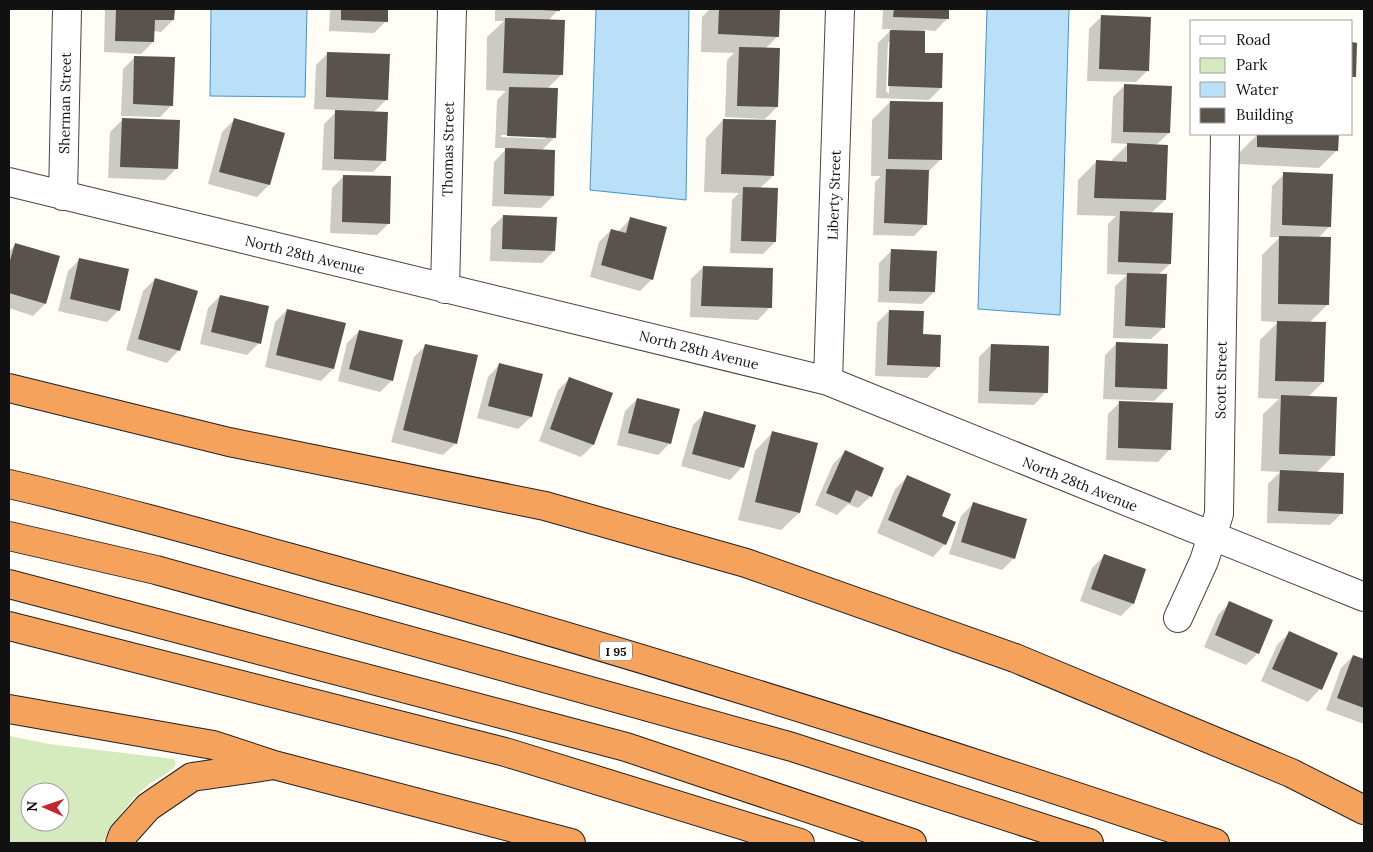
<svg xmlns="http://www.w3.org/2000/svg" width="1373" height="852" viewBox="0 0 1373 852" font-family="Lora,serif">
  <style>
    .green { fill: #d5ebbd; fill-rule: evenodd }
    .water { fill: #b9e0f7; stroke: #3f96cf }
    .shadow { fill: #0003; fill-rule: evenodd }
    .building { fill: #5a524d }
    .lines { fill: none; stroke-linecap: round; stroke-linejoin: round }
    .minor-casing { stroke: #444; stroke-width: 30 }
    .highway-casing { stroke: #222; stroke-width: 30 }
    .minor { stroke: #fff; stroke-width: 28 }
    .highway { stroke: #f5a25d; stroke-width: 28 }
    .labels { text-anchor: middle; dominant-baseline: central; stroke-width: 5; stroke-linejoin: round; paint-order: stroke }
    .shield { fill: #fff; stroke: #585858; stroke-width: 1 }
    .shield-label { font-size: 12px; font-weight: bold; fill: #111 }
    .street-label { font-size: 14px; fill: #111; stroke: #fff }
  </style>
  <rect width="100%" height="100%" fill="#fffdf5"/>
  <path class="green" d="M9 736 49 744 174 759 176 764C171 775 157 777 148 785 129 801 114 822 102 843H9ZM30 792H60V822H30Z"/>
  <path class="water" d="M211 9H307L305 97 210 96Z
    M596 9H689L686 200 590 190Z
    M987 9H1069L1060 315 978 309Z"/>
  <path class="shadow" d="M105 9H173V20L161 32 153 31V42L141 54 104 52Z
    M330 9H387L386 21 374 33 329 31Z
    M495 9H559L548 21 562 74 547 89 555 137 541 151 553 196 541 208 492 206 494 162 507 148H495L497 100 506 91 486 90 487 37 504 21H495ZM501 135 545 136V139L501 137Z
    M710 9H779L777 37 765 49 777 107 765 119 725 117 727 60 734 53 701 52 702 17Z
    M883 9H948L947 19 935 31 924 30 923 54 941 88 929 100 876 98 878 43 892 29H882ZM888 42H890L889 93 886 92Z
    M1101 17 1148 70 1136 82 1087 81 1089 29Z
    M328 53 387 99 373 113 385 160 373 172 322 170 324 124 338 110 314 109 316 65Z
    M135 57 172 105 160 117 121 116 123 69Z
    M1125 85 1169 133 1156 145 1165 200 1151 213 1170 264 1158 275 1164 327 1151 339 1113 338 1115 286 1127 275 1107 274 1108 224 1116 216 1077 215 1078 180 1096 162H1110L1128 144 1111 143 1113 97Z
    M890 102 940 160 928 172 926 224 914 236 873 235 875 182 881 176H871L872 120Z
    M122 120 177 168 165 180 108 178 110 132Z
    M234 120 283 133 269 185 257 197 208 184 222 132Z
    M723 120 773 176 760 188 775 242 763 254 730 253 732 200 739 193 704 192 706 138Z
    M1258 134H1337V150L1319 168 1239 164 1240 152Z
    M1284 174 1330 226 1318 238 1328 304 1309 323 1323 382 1308 397 1334 455 1316 473 1342 513 1330 525 1267 523 1268 484 1280 472 1261 471 1263 414 1279 399 1258 398 1260 340 1278 322 1261 321 1262 255 1280 237H1270L1272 186Z
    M344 176 389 223 377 235 330 233 332 188Z
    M503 216 554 251 542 263 490 261 491 228Z
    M631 218 652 279 640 291 590 277 599 242 611 230 618 232Z
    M15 245 45 304 33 316 9 308V251Z
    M891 251 934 292 922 304 878 302 879 263Z
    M80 259 119 310 107 322 58 311 68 271Z
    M703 267 770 307 758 320 690 317 691 279Z
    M155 279 179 350 167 363 126 350 143 291Z
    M220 296 259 343 247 355 200 344 208 308Z
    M287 310 333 369 321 381 265 367 275 322Z
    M889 311 939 366 927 378 875 376 877 323Z
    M359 331 392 380 380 392 338 381 347 343Z
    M1117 343 1166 389 1154 401 1103 399 1105 355Z
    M426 345 456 443 443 455 391 442 414 357Z
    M991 345 1046 392 1034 405 978 403 979 357Z
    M500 364 541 375 531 417 518 429 477 418 488 377Z
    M570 378 593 445 581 457 539 441 558 390Z
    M637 399 670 443 658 455 617 445 625 411Z
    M1120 402 1170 449 1158 462 1106 460 1108 414Z
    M705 413 742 467 730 480 681 466 693 425Z
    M772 433 799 513 781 530 738 520 755 451Z
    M845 452 883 468 870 497 858 508 848 504 837 515 815 505 833 464Z
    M907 477 941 517 945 544 933 557 877 533 895 489Z
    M973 504 1014 558 1002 570 949 554 961 516Z
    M1104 556 1145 570 1133 604 1121 616 1080 601 1092 568Z
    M1230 603 1258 653 1246 665 1204 647 1218 615Z
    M1289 633 1337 653 1320 689 1308 702 1261 681 1277 645Z
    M1353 656 1364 660V724L1326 710 1341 668Z"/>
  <path class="building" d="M116 9H175L174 20H155L154 42 115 41Z
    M341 9H388V22L341 20Z
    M541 9H560V11L541 10Z
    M719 9H780L779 37 718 34Z
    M894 9H949V19L893 17Z
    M1101 15 1151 17 1149 71 1099 69Z
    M505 18 565 20 563 75 503 73Z
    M890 30 925 31V53H943L942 88 888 86Z
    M1352 42 1357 43 1356 77H1352Z
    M739 47 780 48 778 107 737 106Z
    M327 52 390 54 388 100 326 97Z
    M134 56 175 57 173 106 133 104Z
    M1124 84 1172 86 1170 133 1123 132Z
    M509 87 558 88 556 138 507 136Z
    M890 101 943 102 942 160 888 159Z
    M335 110 388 112 386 161 334 159Z
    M122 118 180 120 178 169 120 167Z
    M234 118 285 133 270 185 219 172Z
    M723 119 776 120 774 176 721 174Z
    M1257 134H1339L1338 151 1257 147Z
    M1127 143 1168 145 1166 200 1094 198 1096 160 1127 162Z
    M505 148 555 150 554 196 504 194Z
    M886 169 929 170 927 225 884 223Z
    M1283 172 1333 174 1331 227 1282 225Z
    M343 175 391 176 390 224 342 222Z
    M743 187 778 188 776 242 741 241Z
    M1120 211 1173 213 1171 264 1118 262Z
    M503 215 557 217 555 251 502 249Z
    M630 217 667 227 653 280 601 265 611 229 626 233Z
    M1279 236 1331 237 1329 305 1278 304Z
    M15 243 60 256 46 304 9 293V264Z
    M891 249 937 251 935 292 889 291Z
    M79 258 129 269 120 311 70 299Z
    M703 266 773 268 772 308 701 306Z
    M1127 273 1167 274 1165 328 1125 326Z
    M155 278 198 291 180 351 138 339Z
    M220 295 269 306 261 344 211 332Z
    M287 309 346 323 334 369 276 355Z
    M889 310 924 311 923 334 941 335 940 367 887 365Z
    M1277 321 1326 322 1324 382 1275 381Z
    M359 330 403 340 393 381 349 369Z
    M1116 342 1168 344 1167 389 1115 387Z
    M425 344 478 355 457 444 403 430Z
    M991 344 1049 346 1048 393 989 391Z
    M499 363 543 374 532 417 488 406Z
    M569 377 613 393 594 445 550 429Z
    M1281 395 1337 397 1335 456 1279 454Z
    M637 398 680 409 671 444 628 433Z
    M1119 401 1173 403 1171 450 1118 448Z
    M704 411 756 425 744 468 692 454Z
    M772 431 818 443 800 513 755 502Z
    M845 450 884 468 872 497 856 490 850 503 826 493Z
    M1280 470 1344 473 1343 514 1278 511Z
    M907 475 951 494 942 516 956 522 946 545 888 520Z
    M973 502 1027 519 1015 559 961 542Z
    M1104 554 1146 569 1134 604 1091 589Z
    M1229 601 1273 620 1259 654 1215 635Z
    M1289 631 1338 653 1322 690 1272 669Z
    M1353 655 1364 659V708L1337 698Z"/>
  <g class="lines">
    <g class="minor-casing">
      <path id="minor" d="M9 182 828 381 1364 597
        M63 196 67 9
        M445 289 452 9
        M828 381 840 9
        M1178 618 1204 561 1219 514 1225 134"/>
    </g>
    <g class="highway-casing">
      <path id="highway" d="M9 388 229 442 545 506 746 563 1015 658 1291 773 1364 810
        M9 484C122 510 233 542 345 573 638 654 928 746 1215 843
        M9 536 156 570 792 747 1089 843
        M9 584 626 747 912 843
        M9 626 505 752 800 843
        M9 709 213 745 274 765 571 843
        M120 843 123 835 148 807 192 777 268 766"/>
    </g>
    <use href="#minor" class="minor"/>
    <use href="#highway" class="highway"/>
  </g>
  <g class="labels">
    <rect class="shield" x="600" y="641.5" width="32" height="19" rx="4"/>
    <g class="shield-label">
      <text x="616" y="651">I 95</text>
    </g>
    <g class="street-label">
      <text transform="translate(65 103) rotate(-89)">Sherman Street</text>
      <text transform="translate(448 149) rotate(-89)">Thomas Street</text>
      <text transform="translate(834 195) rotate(-88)">Liberty Street</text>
      <text transform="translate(305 255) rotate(14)">North 28th Avenue</text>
      <text transform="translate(699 350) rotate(14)">North 28th Avenue</text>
      <text transform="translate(1221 380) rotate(-89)">Scott Street</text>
      <text transform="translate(1080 484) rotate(22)">North 28th Avenue</text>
    </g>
  </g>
  <rect width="1373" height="852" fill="none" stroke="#111111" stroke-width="20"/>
  <rect x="1190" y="20" width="162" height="115" fill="#ffffff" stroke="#a0a0a0"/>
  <rect x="1200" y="36" width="25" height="8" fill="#ffffff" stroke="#a0a0a0"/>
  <text x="1236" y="45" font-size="15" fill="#111111">Road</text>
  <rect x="1200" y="58" width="25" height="15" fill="#d5ebbd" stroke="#a0a0a0"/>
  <text x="1236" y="70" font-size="15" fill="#111111">Park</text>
  <rect x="1200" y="82" width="25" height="15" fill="#b9e0f7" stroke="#a0a0a0"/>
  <text x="1236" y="95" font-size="15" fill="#111111">Water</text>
  <rect x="1200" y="108" width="25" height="15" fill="#5a524d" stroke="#a0a0a0"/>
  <text x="1236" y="120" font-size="15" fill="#111111">Building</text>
  <g transform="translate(45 807) rotate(272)"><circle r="24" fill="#ffffff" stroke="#a0a0a0"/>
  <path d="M0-4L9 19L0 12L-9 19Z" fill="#c4262e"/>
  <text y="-8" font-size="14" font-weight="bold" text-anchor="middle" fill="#111111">N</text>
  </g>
</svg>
